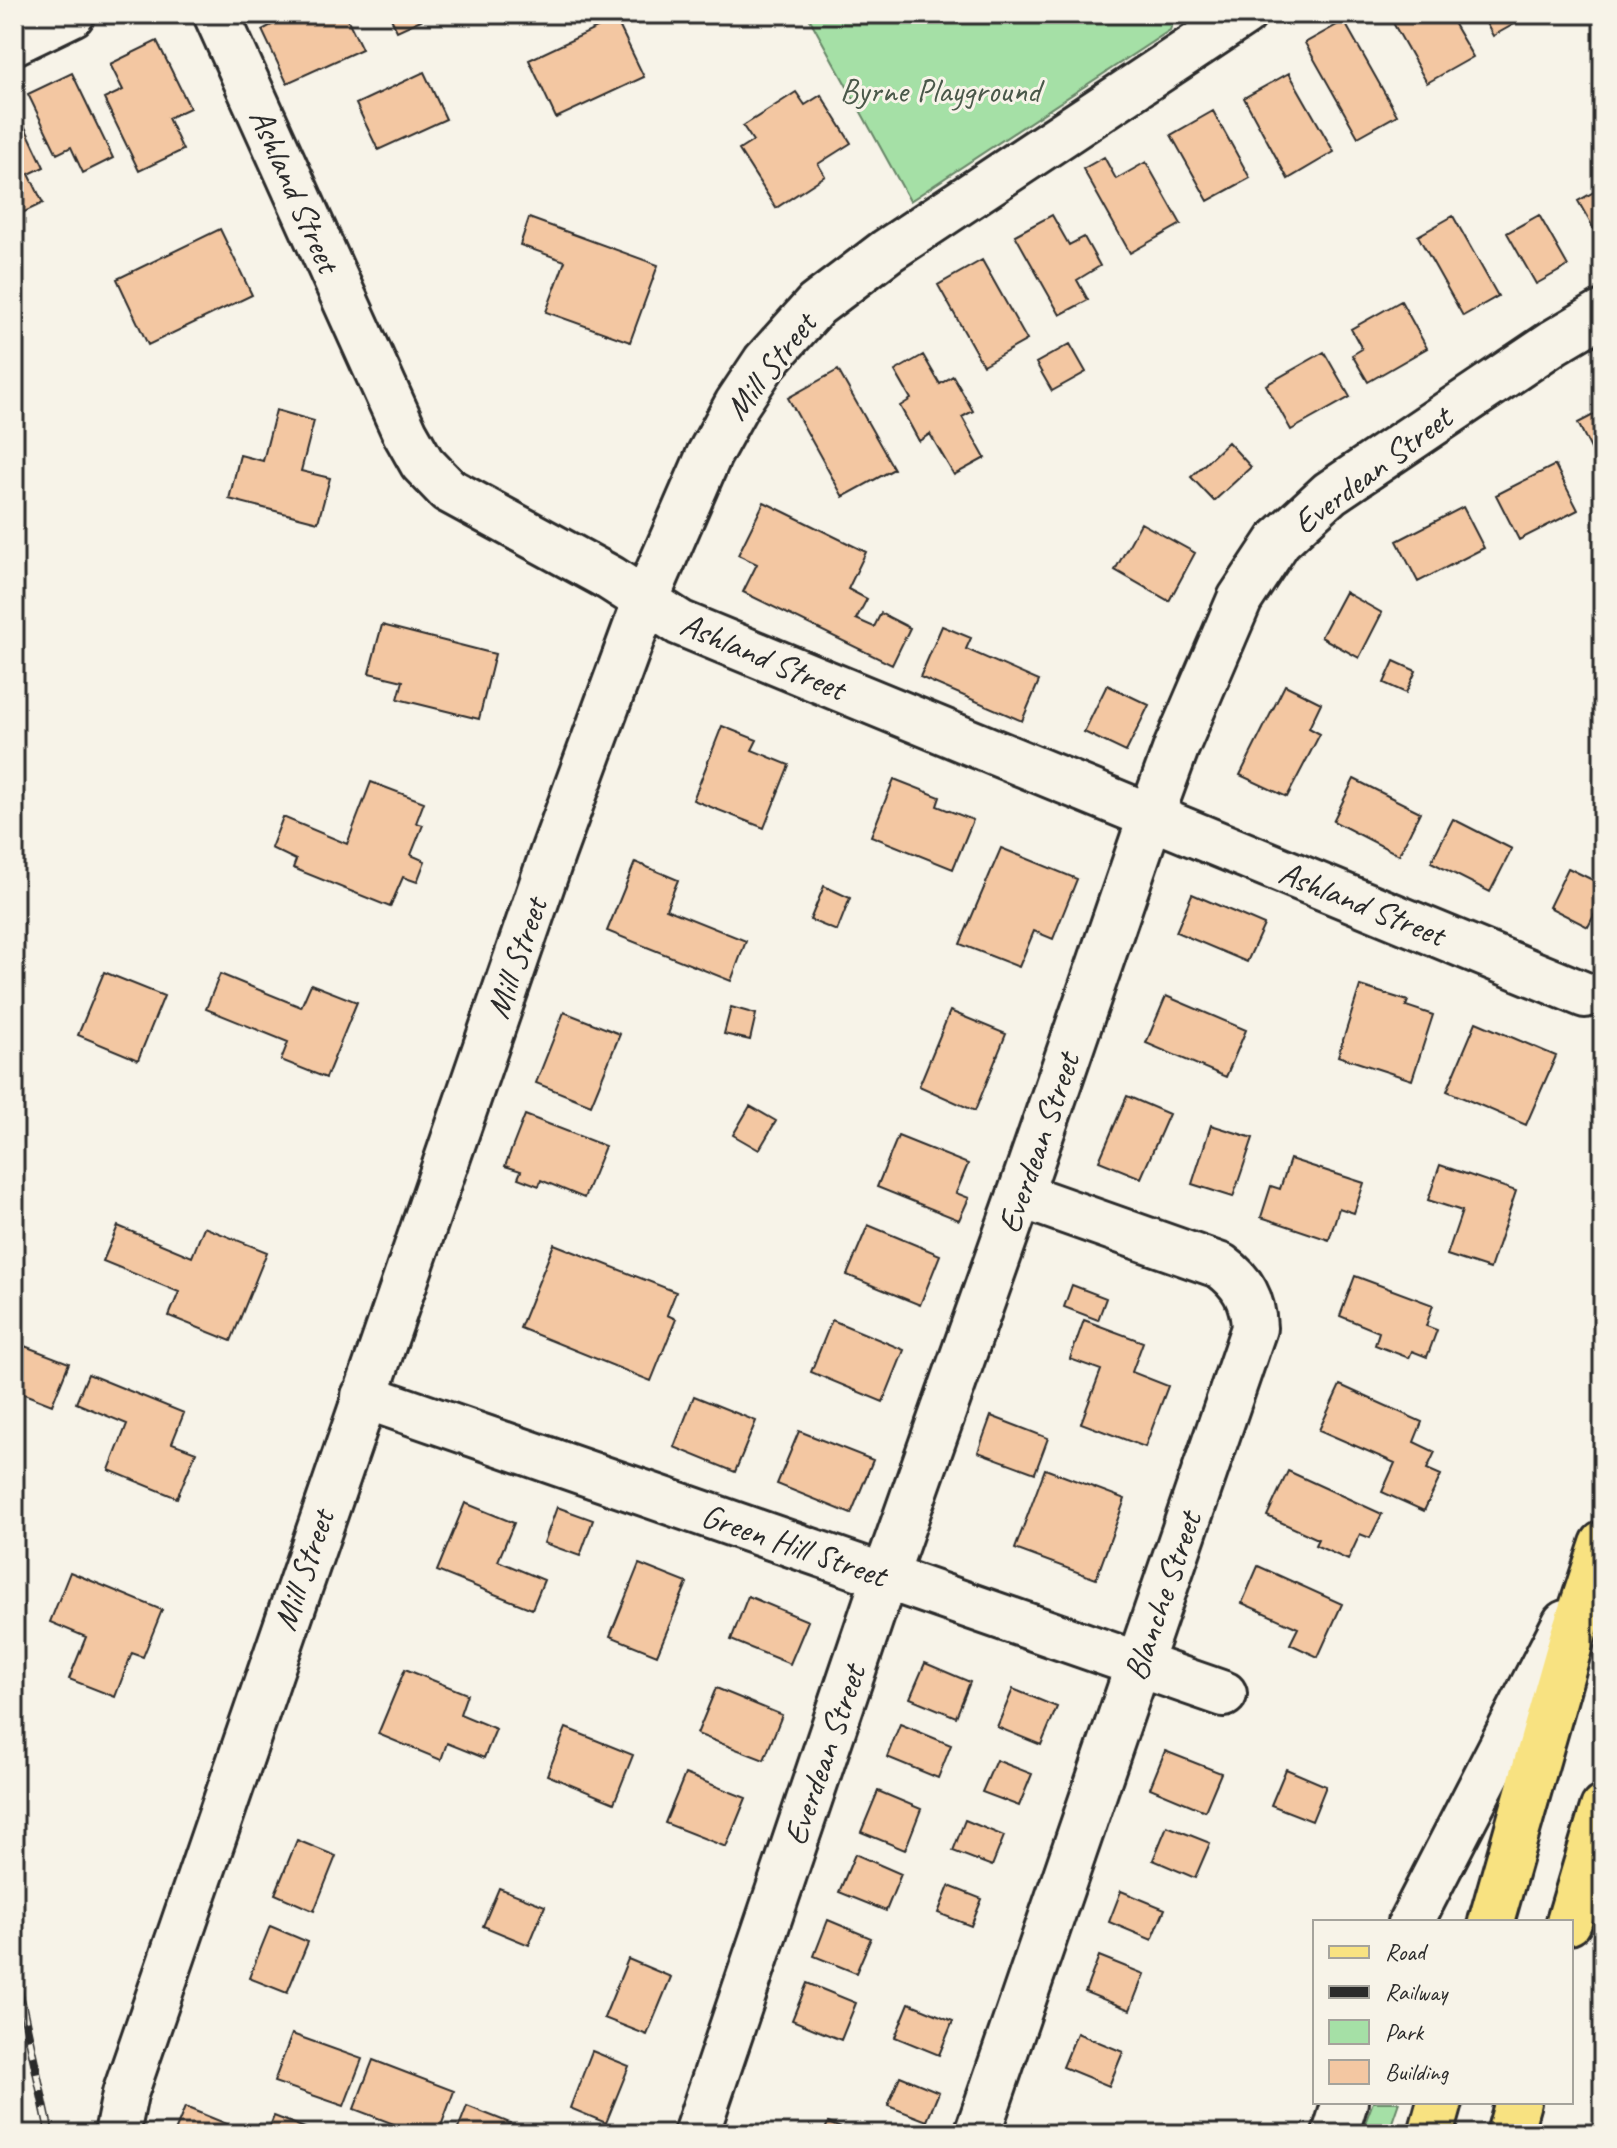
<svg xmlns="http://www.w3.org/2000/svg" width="1617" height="2148" viewBox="0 0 1617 2148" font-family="Caveat,sans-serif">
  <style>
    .green { fill: #a5e0a6; stroke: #688668; stroke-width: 2 }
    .building { fill: #f3c7a2; stroke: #2b2b2b; stroke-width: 2 }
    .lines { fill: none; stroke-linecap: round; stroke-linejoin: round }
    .minor-casing { stroke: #2b2b2b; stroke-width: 50 }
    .secondary-casing { stroke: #2b2b2b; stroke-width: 50 }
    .primary-casing { stroke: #2b2b2b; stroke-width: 50 }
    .minor { stroke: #f7f3e8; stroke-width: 44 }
    .secondary { stroke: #f7f3e8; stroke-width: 44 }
    .primary { stroke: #f8e281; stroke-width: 44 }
    .rail-casing { stroke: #2b2b2b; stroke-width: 9 }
    .rail { stroke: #f7f3e8; stroke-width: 6; stroke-dasharray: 18; stroke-linecap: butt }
    .labels { text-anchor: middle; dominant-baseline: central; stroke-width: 6; stroke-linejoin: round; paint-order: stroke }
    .park-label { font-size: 34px; fill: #4a584a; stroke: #f7f3e8 }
    .street-label { font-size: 34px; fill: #2b2b2b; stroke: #f7f3e8 }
  </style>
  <rect width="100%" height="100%" fill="#f7f3e8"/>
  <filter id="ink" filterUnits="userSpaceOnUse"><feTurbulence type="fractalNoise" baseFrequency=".0125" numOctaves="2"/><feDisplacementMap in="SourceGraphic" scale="16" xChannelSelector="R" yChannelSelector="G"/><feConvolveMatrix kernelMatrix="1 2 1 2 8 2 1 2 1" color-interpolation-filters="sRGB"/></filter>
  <g filter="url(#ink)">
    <path class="green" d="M807 14H1176L1170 30 910 201Z
      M1373 2102H1399L1388 2134H1361Z"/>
    <path class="building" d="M292 14H311L314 20 326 14H345L362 49 287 83 262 30Z
      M389 14H434L397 31Z
      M1388 14H1448L1473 57 1427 83Z
      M1481 14H1532L1493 36Z
      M616 19 644 77 556 118 529 60Z
      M1344 21 1397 115 1358 137 1305 43Z
      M157 41 190 108 168 118 183 150 139 171 104 99 123 90 110 64Z
      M424 72 446 119 378 150 356 104Z
      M72 73 113 158 83 173 71 147 57 154 28 94Z
      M1289 73 1334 152 1288 179 1244 98Z
      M796 92 805 105 821 95 851 143 818 164 825 176 776 208 739 150 753 141 743 126Z
      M14 104 44 167 29 174 43 203 14 217Z
      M1213 111 1250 178 1208 201 1171 135Z
      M1104 157 1116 179 1146 162 1181 224 1130 253 1083 169Z
      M1603 187V245L1578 201Z
      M1052 215 1069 245 1084 237 1100 266 1077 280 1088 300 1060 315 1015 235Z
      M1539 215 1568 266 1536 284 1507 233Z
      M1453 216 1498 296 1463 316 1418 236Z
      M529 218 658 265 630 342 546 312 565 261 520 245Z
      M220 229 252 295 148 345 117 279Z
      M982 260 1027 340 983 365 938 285Z
      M1401 301 1427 348 1368 382 1352 355 1362 349 1351 329Z
      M1070 344 1086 372 1052 391 1036 363Z
      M1324 352 1350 397 1291 430 1266 385Z
      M923 355 940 384 953 376 973 411 962 417 985 458 954 475 930 434 919 441 900 406 911 399 895 371Z
      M838 370 894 469 843 497 788 398Z
      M276 410 314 421 301 471 330 478 318 522 229 499 240 455 263 461Z
      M1603 410V473L1578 423Z
      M1228 442 1251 467 1214 501 1191 477Z
      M1555 465 1578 510 1519 540 1496 495Z
      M764 502 866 552 848 589 867 599 856 619 874 627 881 613 910 628 892 665 743 592 757 564 738 555Z
      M1463 507 1484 548 1418 582 1397 541Z
      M1141 523 1195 553 1169 601 1115 570Z
      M1345 592 1382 613 1359 658 1321 637Z
      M382 625 495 654 479 719 398 699 403 681 369 673Z
      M942 626 971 638 966 649 1039 681 1022 721 920 677Z
      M1394 661 1416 671 1406 693 1384 683Z
      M1107 685 1149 705 1126 752 1084 732Z
      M1285 685 1321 703 1309 728 1320 734 1287 797 1240 775Z
      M722 726 757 740 752 750 789 765 764 828 693 800Z
      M894 779 940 797 937 806 973 820 953 869 871 836Z
      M1354 779 1420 812 1399 855 1333 821Z
      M371 782 424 802 416 823 423 825 411 855 425 861 417 882 403 877 390 907 293 868 296 860 271 848 283 817 347 844Z
      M1453 819 1512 849 1490 892 1431 862Z
      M1001 848 1077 879 1053 939 1034 931 1019 967 960 944Z
      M635 862 678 880 666 909 746 941 731 981 607 931Z
      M1568 868 1603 885V898L1588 927 1549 907Z
      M824 886 850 898 837 931 810 920Z
      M1192 894 1264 925 1247 962 1176 932Z
      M104 972 164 996 138 1060 78 1035Z
      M220 974 301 1007 311 984 357 1002 326 1078 281 1060 288 1042 206 1009Z
      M1360 986 1408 1001 1406 1006 1433 1015 1412 1080 1338 1056Z
      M1166 996 1246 1030 1226 1077 1146 1043Z
      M731 1007 756 1014 750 1040 724 1034Z
      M950 1011 1006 1034 975 1111 919 1086Z
      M564 1012 620 1034 591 1105 536 1083Z
      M1476 1022 1556 1056 1526 1125 1447 1091Z
      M1127 1096 1169 1114 1141 1178 1099 1161Z
      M750 1106 776 1121 759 1150 733 1135Z
      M525 1115 605 1146 584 1198 541 1180 539 1186 518 1178 521 1171 505 1166Z
      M1211 1125 1253 1138 1233 1197 1192 1184Z
      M898 1136 968 1164 956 1193 969 1198 959 1220 877 1187Z
      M1290 1159 1364 1183 1354 1213 1339 1208 1329 1240 1261 1217 1271 1186 1280 1189Z
      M1440 1165 1516 1191 1490 1269 1447 1255 1462 1211 1428 1200Z
      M868 1225 940 1255 920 1305 847 1275Z
      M118 1226 192 1257 204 1227 267 1252 231 1341 169 1316 179 1292 103 1261Z
      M554 1244 676 1292 667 1315 676 1319 651 1381 520 1328Z
      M1355 1276 1433 1305 1426 1326 1437 1330 1427 1357 1412 1351 1409 1358 1375 1345 1379 1332 1340 1316Z
      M1072 1285 1106 1298 1098 1320 1064 1307Z
      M832 1320 904 1350 883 1402 811 1372Z
      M1084 1320 1143 1342 1132 1372 1168 1386 1145 1447 1081 1423 1101 1370 1070 1359Z
      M14 1342 69 1363 52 1405 14 1390Z
      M88 1374 184 1413 172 1443 196 1452 177 1498 109 1470 127 1424 76 1403Z
      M1340 1385 1422 1422 1414 1442 1435 1452 1427 1469 1441 1475 1424 1511 1382 1492 1395 1463 1319 1430Z
      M694 1396 756 1421 735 1472 674 1447Z
      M991 1416 1048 1438 1035 1473 978 1452Z
      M799 1431 873 1460 851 1514 777 1484Z
      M1045 1469 1125 1499 1096 1579 1015 1549Z
      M1288 1471 1382 1514 1370 1538 1360 1534 1348 1560 1315 1545 1318 1539 1267 1516Z
      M465 1503 514 1523 498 1561 544 1580 532 1609 437 1571Z
      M557 1507 593 1520 580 1556 544 1543Z
      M639 1564 687 1583 657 1655 610 1636Z
      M1258 1566 1342 1604 1318 1657 1290 1644 1298 1628 1242 1603Z
      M70 1572 162 1610 143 1657 132 1653 115 1697 69 1679 86 1637 50 1622Z
      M748 1596 808 1621 790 1664 731 1640Z
      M925 1663 970 1682 956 1717 910 1698Z
      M405 1669 467 1694 460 1714 496 1729 484 1758 447 1743 441 1760 378 1734Z
      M716 1688 782 1715 764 1760 697 1734Z
      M1013 1689 1057 1707 1041 1745 997 1727Z
      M900 1724 951 1745 938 1778 887 1757Z
      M566 1728 633 1755 614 1803 547 1775Z
      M1165 1751 1221 1773 1205 1811 1150 1788Z
      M996 1760 1032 1774 1019 1806 982 1792Z
      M1286 1769 1326 1786 1312 1821 1271 1805Z
      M685 1774 746 1798 726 1847 665 1823Z
      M878 1791 921 1809 905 1850 861 1832Z
      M965 1820 1004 1836 992 1866 953 1851Z
      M1167 1826 1210 1843 1195 1878 1153 1860Z
      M297 1840 336 1856 314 1911 275 1894Z
      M855 1854 901 1874 886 1911 839 1892Z
      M949 1886 982 1899 971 1926 938 1913Z
      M499 1888 545 1906 529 1945 483 1926Z
      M1121 1891 1165 1909 1152 1940 1109 1922Z
      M828 1920 871 1938 856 1973 814 1956Z
      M270 1926 308 1942 287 1993 249 1978Z
      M1099 1956 1144 1974 1130 2010 1085 1992Z
      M628 1959 671 1977 647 2035 604 2018Z
      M807 1983 856 2003 841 2040 792 2020Z
      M909 2003 953 2021 939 2055 895 2037Z
      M1077 2033 1123 2052 1109 2086 1063 2067Z
      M292 2034 362 2059 344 2106 274 2082Z
      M592 2051 629 2066 606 2123 570 2108Z
      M373 2060 454 2091 438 2134H420L354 2109Z
      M900 2076 939 2092 927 2121 888 2106Z
      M467 2106 510 2123 505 2134H456Z
      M185 2107 237 2128 235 2134H174Z
      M274 2116 320 2134H267Z
      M828 2123 852 2132 851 2134H823Z"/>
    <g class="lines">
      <g class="minor-casing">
        <path id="minor" d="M216 14 405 433 422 463 448 490 610 578 680 623 1585 995
          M14 42 72 14
          M364 1396 1224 1694
          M117 2134 125 2094 553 852 645 602 709 455 737 404 765 362 816 305 887 251 1244 14
          M696 2134 885 1576 1020 1195 1151 816 1176 748 1240 599 1279 540 1330 493 1554 342 1603 313
          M977 2134 1254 1328C1253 1300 1243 1282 1221 1266L1020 1195"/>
      </g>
      <g class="secondary-casing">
        <path id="secondary" d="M1411 1922 1565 1623
          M1335 2134 1345 2102"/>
      </g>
      <g class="primary-casing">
        <path id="primary" d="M1491 1922 1571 1641 1603 1544
          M1569 1922 1603 1808
          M1431 2134 1440 2102
          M1509 2134 1518 2102"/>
      </g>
      <use href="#minor" class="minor"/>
      <use href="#secondary" class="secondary"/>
      <use href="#primary" class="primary"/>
      <g class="rail-casing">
        <path id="rail" d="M14 1968 50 2134
          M14 2103 20 2134"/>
      </g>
      <use href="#rail" class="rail"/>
    </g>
  </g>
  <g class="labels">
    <g class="park-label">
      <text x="940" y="90">Byrne Playground</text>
    </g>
    <g class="street-label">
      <text transform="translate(295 190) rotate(66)">Ashland Street</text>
      <text transform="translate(770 366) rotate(-52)">Mill Street</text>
      <text transform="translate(1372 470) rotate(-37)">Everdean Street</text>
      <text transform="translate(763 656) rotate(23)">Ashland Street</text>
      <text transform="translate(1362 903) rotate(22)">Ashland Street</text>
      <text transform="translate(516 958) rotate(-71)">Mill Street</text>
      <text transform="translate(1038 1143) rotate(-71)">Everdean Street</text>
      <text transform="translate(794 1545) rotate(19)">Green Hill Street</text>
      <text transform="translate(303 1570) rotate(-71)">Mill Street</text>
      <text transform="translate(1162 1596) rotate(-71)">Blanche Street</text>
      <text transform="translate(824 1755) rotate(-71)">Everdean Street</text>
    </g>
  </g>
  <rect width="1617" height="2148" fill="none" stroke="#f7f3e8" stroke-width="48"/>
  <rect x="24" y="24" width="1569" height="2100" fill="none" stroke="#2b2b2b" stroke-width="3" filter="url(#ink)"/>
  <rect x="1313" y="1920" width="260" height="184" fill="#f7f3e8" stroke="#a5a39c" stroke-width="2"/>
  <rect x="1329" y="1946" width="40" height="12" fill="#f8e281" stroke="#a5a39c" stroke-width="2"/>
  <text x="1385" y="1960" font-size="24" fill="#2b2b2b">Road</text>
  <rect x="1329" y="1986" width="40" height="12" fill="#2b2b2b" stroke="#a5a39c" stroke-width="2"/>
  <text x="1385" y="2000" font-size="24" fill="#2b2b2b">Railway</text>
  <rect x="1329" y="2020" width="40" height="24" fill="#a5e0a6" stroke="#a5a39c" stroke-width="2"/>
  <text x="1385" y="2040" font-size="24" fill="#2b2b2b">Park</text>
  <rect x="1329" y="2060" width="40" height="24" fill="#f3c7a2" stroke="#a5a39c" stroke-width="2"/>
  <text x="1385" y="2080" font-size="24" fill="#2b2b2b">Building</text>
</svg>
